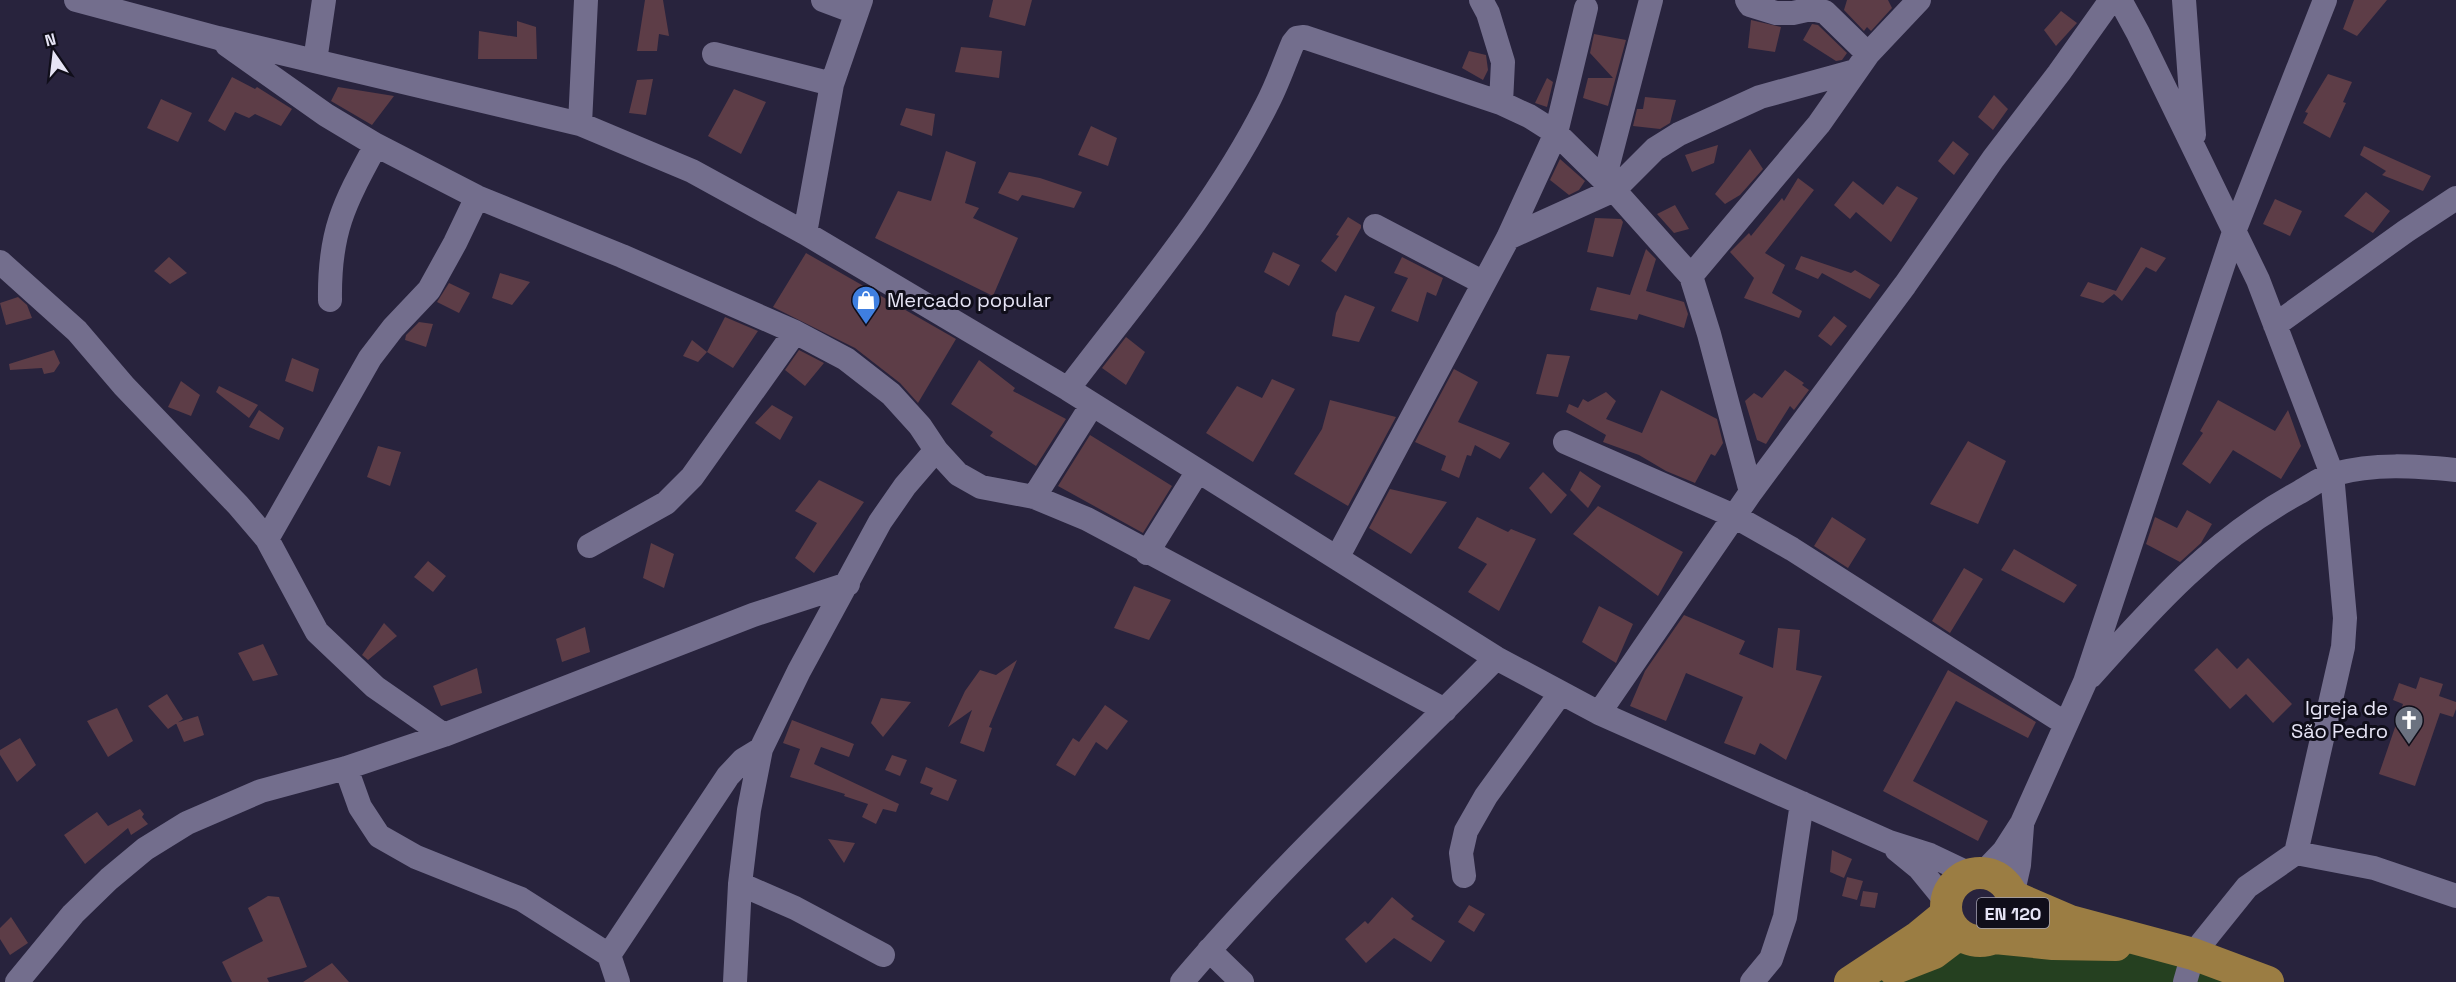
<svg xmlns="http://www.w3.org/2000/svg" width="2456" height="982" viewBox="0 0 2456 982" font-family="'Space Grotesk',sans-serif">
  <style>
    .green { fill: #254020 }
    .building { fill: #5d3d47 }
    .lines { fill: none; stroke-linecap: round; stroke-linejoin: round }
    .minor { stroke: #736e8d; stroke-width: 24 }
    .major { stroke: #9b7d43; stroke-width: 32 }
    .labels { text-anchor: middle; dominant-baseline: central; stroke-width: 6; stroke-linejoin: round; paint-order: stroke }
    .shield { fill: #100e1a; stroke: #a6a4b3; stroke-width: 1.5 }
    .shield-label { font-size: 18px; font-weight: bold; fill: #e6e4f5 }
    .poi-label { font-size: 20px; fill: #e6e4f5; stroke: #100e1a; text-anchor: start }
  </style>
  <rect width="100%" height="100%" fill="#28233d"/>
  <path class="green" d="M1970 940 2106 945 2268 982H1855Z"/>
  <path class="building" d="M645 0H663L669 36 659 34 657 51H637Z
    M993 0H1032L1025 26 989 17Z
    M1847 0H1888L1892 8 1871 31 1867 27 1864 31 1844 10Z
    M2354 0H2387L2357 36 2343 29Z
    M2061 11 2077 23 2056 46 2044 30Z
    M1751 20 1781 27 1775 52 1748 48Z
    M517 21 536 27 537 59H478L479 31 517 37Z
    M1812 24 1818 25 1847 53 1842 60 1836 61 1803 40Z
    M1594 34 1626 40 1608 106 1583 98 1588 78H1613L1590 53Z
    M961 47 1002 51 999 78 955 72Z
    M1469 51 1486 55 1488 70 1483 80 1462 68Z
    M2328 74 2352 82 2343 102 2346 103 2330 138 2303 123 2308 113 2305 112Z
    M232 77 255 89 257 87 292 109 281 126 255 114 249 118 235 112 225 131 208 121Z
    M1547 78 1553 82 1547 107 1535 103Z
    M653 79 646 115 629 113 637 80Z
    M338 87 394 96 372 125 331 101Z
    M734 89 766 102 741 154 708 136Z
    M1994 95 2008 109 1993 130 1978 117Z
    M1645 97 1676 100 1670 123 1660 129 1633 126 1637 109H1643Z
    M161 99 192 113 178 142 147 128Z
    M906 108 935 114 932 136 900 125Z
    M1091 126 1117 138 1108 166 1078 155Z
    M1953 141 1969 154 1954 175 1938 161Z
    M1718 145 1714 163 1692 172 1685 155Z
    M2364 146 2431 176 2423 191 2382 175 2386 171 2360 155Z
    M1750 149 1763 169 1740 195 1725 204 1715 194Z
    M946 151 976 162 965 203 979 208 973 218 1018 238 993 296 875 238 898 191 931 201Z
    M1560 159 1585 181 1579 190 1569 195 1550 180Z
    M1009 172 1040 178 1082 192 1074 208 1022 195 1018 201 998 193Z
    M1798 178 1814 190 1765 253 1785 265 1772 293 1802 311 1799 318 1744 298 1754 278 1730 252 1749 233 1751 236 1782 198 1784 201Z
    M1853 181 1883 205 1897 186 1918 198 1891 242 1856 212 1850 219 1834 205Z
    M2366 192 2390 211 2373 233 2344 216Z
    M2275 199 2302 211 2290 236 2263 224Z
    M1675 205 1689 229 1674 233 1657 214Z
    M1348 217 1361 225V228L1336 272 1321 261 1339 236 1336 235Z
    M1595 218 1621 219 1623 222 1613 257 1587 252Z
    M2141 247 2166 258 2156 272 2146 267 2122 301 2114 294 2103 303 2080 296 2088 282 2116 291Z
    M1646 249 1656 259 1646 291 1684 302 1688 314 1684 328 1639 314 1637 320 1590 310 1597 287 1630 295Z
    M1273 252 1300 265 1289 286 1264 272Z
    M806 253 956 339 918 403 900 383 855 348 773 307Z
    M1801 256 1851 273 1855 270 1880 285 1870 299 1822 273 1818 279 1795 269Z
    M169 257 187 273 170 284 154 271Z
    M1402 257 1443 278 1436 296 1427 292 1418 322 1391 311 1408 278 1394 273Z
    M500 273 530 282 512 305 492 298Z
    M449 283 470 293 459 313 437 302Z
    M1345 295 1375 307 1359 342 1332 336 1336 313Z
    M18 297 27 305 32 318 6 325 0 303Z
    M1834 316 1847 326 1831 346 1818 336Z
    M725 317 758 331 733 368 707 352Z
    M419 322 433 324 426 347 405 340 406 335Z
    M1126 337 1145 352 1126 385 1102 368Z
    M692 340 707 352 698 362 683 356Z
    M54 350 60 363 54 372 44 374 42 368 10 370 9 364Z
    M799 350 824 363 805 386 785 370Z
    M1547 354 1570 356 1558 397 1536 394Z
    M292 358 319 369 313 392 285 381Z
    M979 360 1015 388 1013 391 1066 419 1036 466 990 436 993 432 951 404Z
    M1454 369 1478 382 1458 422 1510 443 1500 459 1475 445 1471 456 1467 455 1459 478 1441 470 1446 456 1415 442Z
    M1785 370 1804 383 1802 385 1809 390 1794 410 1790 406 1766 444 1757 440 1745 401 1754 393 1762 398Z
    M1272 379 1295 389 1253 462 1206 433 1237 386 1262 398Z
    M181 381 200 395 191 416 168 407Z
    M219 386 258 405 249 418 216 392Z
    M1661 390 1717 419 1723 443 1715 456 1711 454 1695 483 1666 471 1639 455 1603 442 1606 435 1566 412 1569 404 1578 408 1583 399 1588 402 1606 392 1616 401 1606 419 1642 433Z
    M1330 400 1396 417 1348 506 1294 474 1322 429Z
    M2218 400 2275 431 2288 410 2301 446 2281 479 2233 450 2210 484 2182 464 2203 433 2200 431Z
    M772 405 793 417 780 440 755 423Z
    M259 410 284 428 279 440 249 427Z
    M1090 435 1172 486 1143 533 1058 486Z
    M1968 441 2006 461 1978 524 1930 504Z
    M378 446 401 452 390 486 367 477Z
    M1580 471 1601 486 1588 508 1570 490Z
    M1543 472 1567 495 1551 514 1529 488Z
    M819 480 864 502 814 573 795 558 817 523 795 511Z
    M1390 489 1447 502 1411 554 1369 528Z
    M1598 506 1683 552 1658 596 1573 534Z
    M2187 510 2212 524 2201 543 2180 562 2146 544 2155 517 2177 528Z
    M1477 517 1508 532 1511 529 1536 539 1499 611 1468 592 1487 564 1458 548Z
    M1832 517 1866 539 1848 568 1814 546Z
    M651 543 674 554 664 588 643 578Z
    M2014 549 2077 585 2064 603 2001 570Z
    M428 561 446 576 433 592 414 577Z
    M1964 568 1983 579 1950 633 1932 621Z
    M1134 586 1171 600 1149 640 1114 628Z
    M1599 606 1633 624 1616 663 1582 642Z
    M1684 615 1745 641 1739 654 1773 668 1778 628 1800 630 1796 670 1822 676 1786 760 1760 743 1755 755 1724 743 1743 697 1686 673 1666 721 1630 706 1645 671Z
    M384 623 397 636 368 660 362 655Z
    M585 627 590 652 562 662 556 639Z
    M263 644 278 675 253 681 238 653Z
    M2217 648 2237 669 2248 658 2292 704 2273 723 2246 694 2230 709 2194 670Z
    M1017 660 989 727 992 728 984 752 960 743 972 710 948 727 965 691 980 670 996 675Z
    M477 668 482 693 441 706 433 686Z
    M1948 670 2036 722 2028 738 1956 701 1913 781 1988 821 1978 841 1883 791Z
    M2420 677 2443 684 2439 696 2456 702V709L2453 717 2440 713 2415 786 2379 774 2403 704 2393 700 2399 683 2416 689Z
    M167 694 183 719 168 729 148 706Z
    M881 698 911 702 883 737 871 723Z
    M1105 705 1128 721 1107 750 1096 742 1075 776 1056 765 1073 738 1079 742Z
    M117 708 133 741 108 757 87 721Z
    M198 716 204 735 184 742 176 723Z
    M792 720 854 744 849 757 821 747 814 764 899 804 896 812 883 809 876 824 862 817 868 804 844 796 845 794 790 777 800 749 783 743Z
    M20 738 36 765 17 782 0 755V750Z
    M892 755 907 760 900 776 885 770Z
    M926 767 957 780 948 801 930 794 933 788 920 783Z
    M140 809 144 814 142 817 148 824 131 835 128 828 85 864 64 835 97 812 108 826Z
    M828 839 855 843 844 863Z
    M1832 850 1852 859 1844 878 1830 872Z
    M1847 877 1863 881 1857 900 1842 896Z
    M1863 891 1878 893 1875 908 1860 906Z
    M268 896 279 897 307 967 267 978 269 982H232L222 962 263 941 248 908Z
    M1392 897 1414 916 1411 919 1445 941 1431 962 1394 938 1366 963 1345 939 1365 921 1368 924Z
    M1469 905 1485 914 1474 932 1458 922Z
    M11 917 28 943 10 955 0 939V928Z
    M332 963 349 982H303Z"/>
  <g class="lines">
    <path class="minor" d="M76 0 218 38 580 124 692 171 805 233 1068 389 1496 658 1599 713 1889 842 1930 855 1970 874
      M823 0 855 12
      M1481 0 1488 13 1503 62 1501 103
      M1747 0 1750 5 1776 13H1793L1811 9 1825 12 1868 54
      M2120 0 2138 33 2258 280 2332 474 2345 618 2343 647 2296 853 2247 887 2193 954 2185 982
      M2184 0 2194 135
      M227 45 326 115 376 145 477 197 622 256 795 332 846 359 891 394 920 426 936 450 958 474 981 487 1034 497 1087 519 1445 710
      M714 54 832 84
      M315 61 324 0
      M580 124 586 0
      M1604 180 1651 0
      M1375 226 1484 283
      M805 233 832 84 861 0
      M1508 238 1614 190 1655 149 1679 134 1760 97 1855 71
      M0 262 77 331 124 386 238 505 267 539 317 632 375 687 444 735
      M1691 276 1819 124 1868 54 1919 0
      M330 300C329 231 344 204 376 145
      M2275 325 2406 231 2456 198
      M1068 389C1137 298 1214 209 1266 106 1277 86 1284 64 1293 43L1297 38 1304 37 1501 103 1529 116 1556 133 1614 190 1691 276 1709 334 1751 492
      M1565 442 1734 516 1792 549 2066 724
      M1034 497 1092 405
      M267 539 370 358 393 328 429 290 455 243 477 197
      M589 546 666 503 692 477 795 332
      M1147 553 1198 471
      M1337 558 1508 238 1556 133 1586 8
      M2091 676C2154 605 2214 539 2298 493 2309 487 2322 477 2334 474 2375 463 2415 466 2456 470
      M1599 713 1751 492 1905 285 1993 159 2059 73 2111 0
      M346 768 360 807 379 836 416 857 521 899 609 955 618 982
      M1897 850 1919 868 1946 901
      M2296 853 2374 868 2456 896
      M1983 873 2004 851 2022 823 2085 682 2235 229 2325 0
      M1464 876 1461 853 1466 831 1486 796 1560 694
      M740 884 795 908 883 955
      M2012 896 2019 865 2022 826
      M1209 950 1242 982
      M609 955 728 776 743 760 761 749
      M17 982 73 914 109 879 145 849 187 823 261 791 346 768 444 735 753 615 848 584
      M735 982 740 884 749 810 761 749 799 671 880 522 905 486 936 450
      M1182 982C1279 867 1391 765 1496 658
      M1752 982 1771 959 1785 917 1802 803"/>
    <path class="major" d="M1946 907a34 34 0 1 1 68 0a34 34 0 1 1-68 0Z
      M2012 896 2070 921 2193 954 2268 982
      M1995 938 2053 944 2116 945
      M1893 969 1934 953 1959 934
      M1850 982 1918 937 1946 914"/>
  </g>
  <defs>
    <g id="shop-pin" transform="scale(1.5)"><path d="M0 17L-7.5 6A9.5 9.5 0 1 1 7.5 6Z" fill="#3f7fe0" stroke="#100e1a"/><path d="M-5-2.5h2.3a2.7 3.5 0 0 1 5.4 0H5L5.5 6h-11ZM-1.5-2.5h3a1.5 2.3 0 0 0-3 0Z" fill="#fff"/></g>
    <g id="church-pin" transform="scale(1.5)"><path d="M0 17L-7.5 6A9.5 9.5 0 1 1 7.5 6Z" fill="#6b7280" stroke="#100e1a"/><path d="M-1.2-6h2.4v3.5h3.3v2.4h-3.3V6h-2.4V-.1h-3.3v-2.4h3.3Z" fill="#fff"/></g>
  </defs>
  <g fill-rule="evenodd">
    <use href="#shop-pin" x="866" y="300"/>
    <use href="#church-pin" x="2409" y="720"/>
  </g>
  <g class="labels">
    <rect class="shield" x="1977" y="898" width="72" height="30" rx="4.5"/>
    <g class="shield-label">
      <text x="2013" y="913">EN 120</text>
    </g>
    <g class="poi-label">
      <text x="887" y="300">Mercado popular</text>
      <text x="2388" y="708" text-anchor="end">Igreja de<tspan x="2388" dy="23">São Pedro</tspan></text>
    </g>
  </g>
  <g transform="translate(54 54) rotate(346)" stroke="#100e1a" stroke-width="4.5" paint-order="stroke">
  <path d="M0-4.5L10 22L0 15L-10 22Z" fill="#e6e4f5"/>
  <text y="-9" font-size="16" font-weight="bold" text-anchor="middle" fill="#e6e4f5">N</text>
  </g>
</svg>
